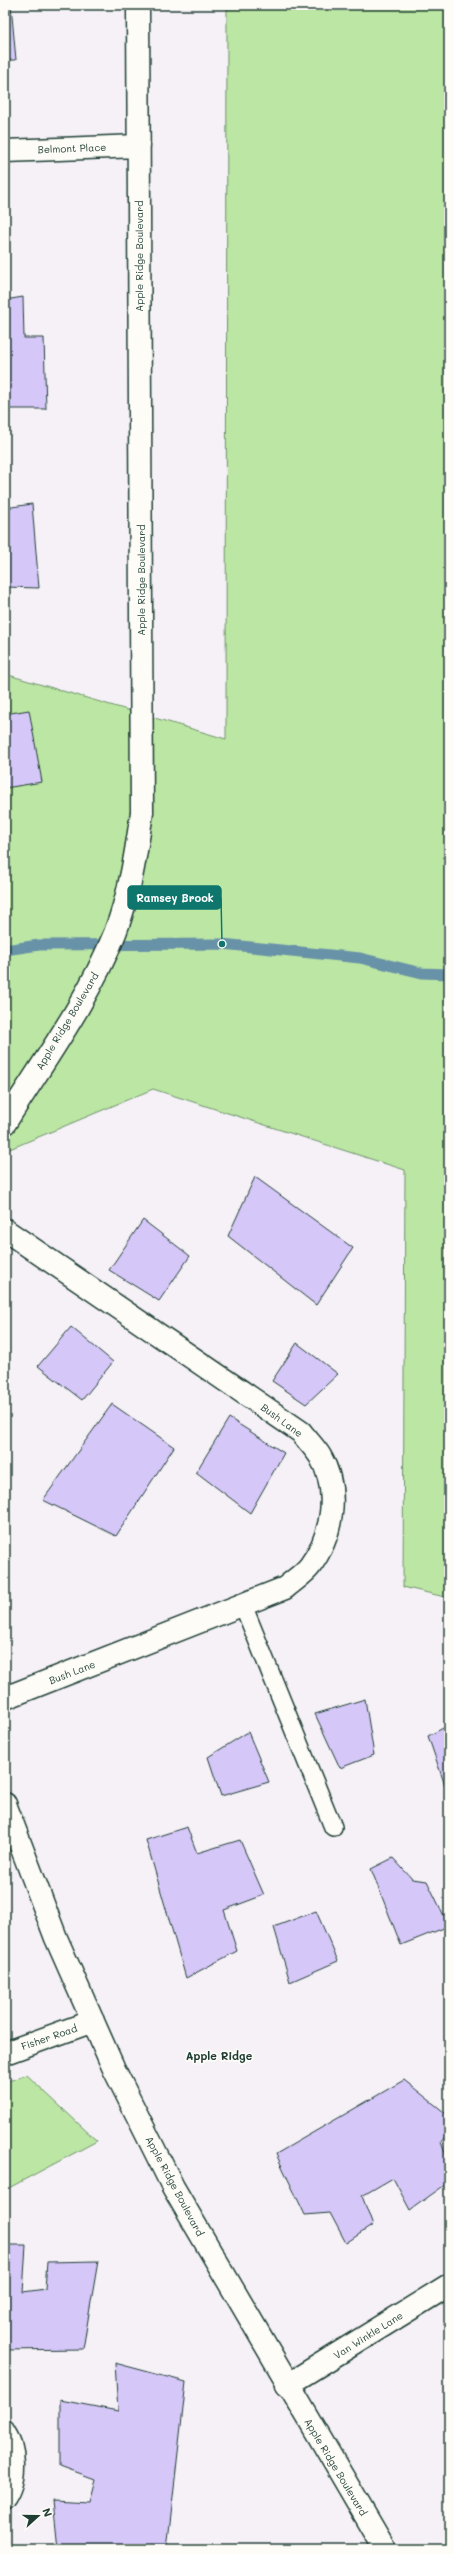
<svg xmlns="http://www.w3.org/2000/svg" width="454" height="2554" viewBox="0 0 454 2554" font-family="Mali,sans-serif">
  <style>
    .green { fill: #bce6a3; stroke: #6e926c }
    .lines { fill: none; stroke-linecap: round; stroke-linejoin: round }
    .stream { stroke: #6892a8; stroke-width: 11 }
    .building { fill: #d6c7f9; stroke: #1f3d34 }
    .service-casing { stroke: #1f3d34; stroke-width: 20 }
    .minor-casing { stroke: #1f3d34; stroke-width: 25 }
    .service { stroke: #fdfcf7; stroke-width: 17 }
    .minor { stroke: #fdfcf7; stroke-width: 22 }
    .labels { text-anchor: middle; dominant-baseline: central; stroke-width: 3.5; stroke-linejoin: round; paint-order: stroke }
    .street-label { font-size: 10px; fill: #1f3d34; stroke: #fdfcf7 }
    .neighbourhood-label { font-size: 11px; font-weight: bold; fill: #1f3d34; stroke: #fdfcf7 }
    .leader { fill: none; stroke: #0f766e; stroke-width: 1.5 }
    .callout-dot { fill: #0f766e; stroke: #fdfcf7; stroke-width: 1.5 }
    .callout { fill: #0f766e; stroke: #0f766e; stroke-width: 1.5 }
    .callout-label { font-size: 11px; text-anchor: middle; font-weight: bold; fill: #fff }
  </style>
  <rect width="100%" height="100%" fill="#f5f1f7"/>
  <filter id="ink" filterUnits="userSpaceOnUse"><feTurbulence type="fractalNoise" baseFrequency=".025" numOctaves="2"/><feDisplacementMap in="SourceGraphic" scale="8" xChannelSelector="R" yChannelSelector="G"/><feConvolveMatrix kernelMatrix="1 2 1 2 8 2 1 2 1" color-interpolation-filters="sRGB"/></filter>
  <g filter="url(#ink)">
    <path class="green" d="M227 5H449V1598L403 1587 405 1170 153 1089 5 1151V674L226 739Z
      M27 2075 97 2141 5 2190V2082Z"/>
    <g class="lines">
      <path class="stream" d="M5 950 39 945 222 944 360 958 422 973 449 974"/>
    </g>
    <path class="building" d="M5 5H11L16 60H5Z
      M23 297 24 338H44L46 409H5V300Z
      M32 504 39 588 5 587V508Z
      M29 710 42 782 5 788V714Z
      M255 1177 353 1248 316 1305 228 1236Z
      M143 1220 190 1256 159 1301 109 1270Z
      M71 1327 113 1362 82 1400 38 1366Z
      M297 1343 338 1374 306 1404 272 1381Z
      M112 1404 174 1447 116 1536 43 1500Z
      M229 1418 284 1453 250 1513 196 1472Z
      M365 1699 374 1755 340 1768 315 1714Z
      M449 1725V1797L428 1736Z
      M248 1732 269 1782 221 1796 208 1757Z
      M187 1827 197 1853 240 1840 264 1895 224 1910 237 1951 186 1978 146 1840Z
      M393 1858 412 1879 427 1881 449 1926 401 1945 371 1869Z
      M316 1911 338 1961 290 1982 274 1927Z
      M404 2080 449 2116V2131L441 2142 449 2164V2182L410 2210 393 2178 362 2196 373 2225 346 2243 330 2213 305 2215 276 2154Z
      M5 2245H26L23 2292 45 2289 47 2262 98 2261 83 2349 5 2350Z
      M115 2363 186 2382 167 2549H58L53 2500 89 2502 95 2479 60 2466V2400L118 2411Z"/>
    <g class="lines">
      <g class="service-casing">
        <path id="service" d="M243 1605 333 1827
          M5 2429C18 2448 20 2481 5 2501"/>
      </g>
      <g class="minor-casing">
        <path id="minor" d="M5 151 139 146
          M5 1123C43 1062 88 1001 115 933 130 894 136 853 142 812L138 5
          M5 1230 301 1432C307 1440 315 1448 320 1456 340 1490 333 1535 310 1566 304 1574 293 1581 285 1588L5 1698
          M5 1804 56 1938 114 2069 173 2187 385 2549
          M5 2053 93 2021
          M287 2385 449 2285"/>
      </g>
      <use href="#service" class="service"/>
      <use href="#minor" class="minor"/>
    </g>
  </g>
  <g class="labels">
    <g class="street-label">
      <text transform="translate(72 148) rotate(-2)">Belmont Place</text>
      <text transform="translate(139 256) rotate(-90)">Apple Ridge Boulevard</text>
      <text transform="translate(141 580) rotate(-90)">Apple Ridge Boulevard</text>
      <text transform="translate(67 1021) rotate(-59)">Apple Ridge Boulevard</text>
      <text transform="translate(282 1420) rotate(36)">Bush Lane</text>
      <text transform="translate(72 1672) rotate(-21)">Bush Lane</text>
      <text transform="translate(49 2037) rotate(-19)">Fisher Road</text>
      <text transform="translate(175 2186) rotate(62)">Apple Ridge Boulevard</text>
      <text transform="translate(368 2335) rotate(-32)">Van Winkle Lane</text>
      <text transform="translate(336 2467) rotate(59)">Apple Ridge Boulevard</text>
    </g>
    <g class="neighbourhood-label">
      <text x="219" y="2055">Apple Ridge</text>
    </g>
  </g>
  <path class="leader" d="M222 944L221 898"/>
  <circle class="callout-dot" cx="222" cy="944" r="4"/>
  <rect class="callout" x="128" y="886" width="93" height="23" rx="4"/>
  <g class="callout-label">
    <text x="175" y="902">Ramsey Brook</text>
  </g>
  <rect width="454" height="2554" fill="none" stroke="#fdfcf7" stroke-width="20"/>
  <rect x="10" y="10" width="434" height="2534" fill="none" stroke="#1f3d34" stroke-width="1.5" filter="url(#ink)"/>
  <g transform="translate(38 2516) rotate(69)" stroke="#fdfcf7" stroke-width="3" paint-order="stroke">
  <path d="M0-3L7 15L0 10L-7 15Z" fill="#1f3d34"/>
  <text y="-6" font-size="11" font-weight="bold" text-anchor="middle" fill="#1f3d34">N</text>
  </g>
</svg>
